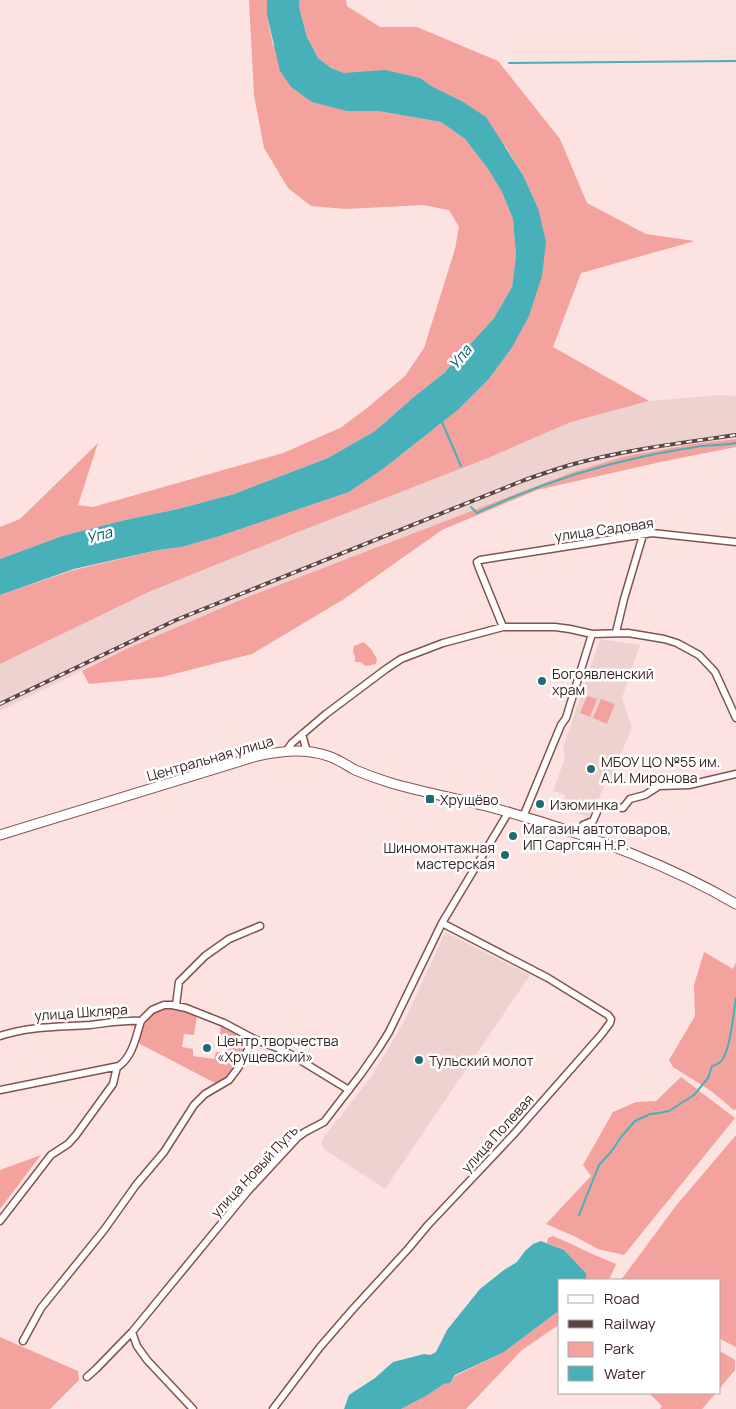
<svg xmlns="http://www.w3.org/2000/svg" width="736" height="1409" viewBox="0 0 736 1409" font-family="Manrope,sans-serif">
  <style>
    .built { fill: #eed2cf }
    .green { fill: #f4a29d }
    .water { fill: #48b0b9 }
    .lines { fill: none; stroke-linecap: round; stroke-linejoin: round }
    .stream { stroke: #48b0b9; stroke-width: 2 }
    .minor-casing { stroke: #85514e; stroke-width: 9 }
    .secondary-casing { stroke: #85514e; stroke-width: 11 }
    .minor { stroke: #fff; stroke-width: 6 }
    .secondary { stroke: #fff; stroke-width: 9 }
    .rail-casing { stroke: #5d4544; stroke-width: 4 }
    .rail { stroke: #fff; stroke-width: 2; stroke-dasharray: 5.5; stroke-linecap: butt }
    .poi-dot { fill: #1f6b72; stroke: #fff; stroke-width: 2 }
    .labels { text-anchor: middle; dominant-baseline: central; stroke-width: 5; stroke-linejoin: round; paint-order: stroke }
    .street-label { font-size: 14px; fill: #3b2423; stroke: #fff }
    .poi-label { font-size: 14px; fill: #3b2423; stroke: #fff; text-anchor: start }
    .water-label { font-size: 15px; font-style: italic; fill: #026067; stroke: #fff }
  </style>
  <rect width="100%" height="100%" fill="#fce3e1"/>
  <path class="built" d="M720 395 736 396V439L693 444 622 457 573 472 240 600 126 649 0 711V664L151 591 288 536 488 458 571 422 649 401Z
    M600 639 640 645 622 698 632 728 611 778 608 777 599 798 592 805 589 817 561 809 565 795 553 791 565 758 563 748Z
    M445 932 530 975 385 1189 324 1149 321 1143 324 1137 371 1077 404 1022Z"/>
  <path class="green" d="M249 0H267V15L273 45 347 111H378L441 122 465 139 488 169 502 192 513 219 516 256 512 287 494 318 444 373 415 396 375 431 328 458 234 494 178 509 125 520 62 536 0 559V527L20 519 98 443 78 505 93 507 283 453 340 428 367 408 405 376 424 348 455 249 459 227 449 210 423 205 346 209 311 206 288 188 264 148 254 95Z
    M299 0H346L347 6 380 27H417L498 61 560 139 587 203 646 234 695 241 581 273 553 347 649 401 571 422 488 458 288 536 151 591 0 664V595L74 570 158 550 182 547 220 536 349 492 383 469 459 409 489 379 511 349 538 208 523 175 506 147 460 100 433 87 420 78 344 73 331 68 318 58 307 37 300 11Z
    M736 439V447L665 461 537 490 442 530 344 599 252 654 162 677 89 684 82 671 126 649 240 600 573 472 622 457 693 444Z
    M364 642 371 649 377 659 376 664 366 666 360 662H355V656L353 652 354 646Z
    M587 696 597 699 590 717 580 713Z
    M601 699 615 704 607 724 593 718Z
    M704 952 733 969 736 962V1109L734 1110 711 1091 673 1067 669 1060 695 1016 694 985Z
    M162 1008H174L197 1016 194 1035 184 1034 182 1047 193 1049V1056L214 1059 216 1052 225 1053 227 1040 219 1039 221 1025 242 1037 247 1043 231 1075 217 1084 140 1044 138 1039C144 1026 148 1015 162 1008Z
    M681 1077 735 1118 624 1255 598 1249 574 1236 546 1224 591 1176 583 1165 613 1112 636 1102 656 1101Z
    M736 1135V1347L720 1339V1280H621L675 1207Z
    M41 1155 0 1209V1170Z
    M553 1236C575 1245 595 1256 616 1264L609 1280H586V1273L564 1250 547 1243 548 1238Z
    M560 1310V1324L522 1350 466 1409H401L426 1396 444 1384 450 1383 455 1376 504 1352Z
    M0 1337 78 1371 79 1380 50 1409H0Z
    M720 1351 735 1360V1370L720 1388Z
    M649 1393H716L702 1409H660L662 1406Z"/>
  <path class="water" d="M267 0H299L300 11 307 37 318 58 331 68 344 73 385 70 420 78 433 87 460 100 486 117 523 175 538 208 546 242 542 276 529 316 511 349 489 379 459 409 383 469 349 492 220 536 182 547 158 550 74 569 0 595V559L62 536 125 520 178 509 234 494 328 458 375 431 415 396 444 373 494 318 512 287 516 256 513 219 502 192 488 169 465 139 441 122 378 111H347L312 102 291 87 280 71 267 15Z
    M541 1241 564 1250 586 1273V1280H560V1310L504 1352 455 1375 450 1383 444 1384 426 1396 401 1409H344L349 1395 375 1378 393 1362 424 1354 430 1355 436 1352 447 1330 480 1289 504 1270 517 1262 525 1251 533 1244Z"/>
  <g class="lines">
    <path class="stream" d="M509 63 736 61
      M442 422 461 466
      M471 507 477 513C530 488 587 468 646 456 664 452 683 449 702 446 713 445 725 445 736 443
      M579 1215 599 1165 611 1152 621 1137 635 1121 650 1114 659 1113 669 1111 694 1095 708 1078 712 1066C717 1065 719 1064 722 1060 731 1047 733 1015 736 998"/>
    <g class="minor-casing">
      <path id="minor" d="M503 627 479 568 477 562 480 560 652 533 736 542
        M616 632 624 599 643 535
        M302 734 307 752
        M287 750 292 743 326 714 386 669 401 659 443 643 503 627H555L570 629 592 634 628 633 664 639 677 643 699 655 715 672 736 718
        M523 817 561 725 566 718 592 634
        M579 835 583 825 593 821 600 805 623 808 630 799 645 795 659 786 689 785 736 774
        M176 1005 179 982 205 956 229 939 260 926
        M0 1036C29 1026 59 1027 90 1025 107 1023 123 1020 141 1021L152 1010 164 1005H172L186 1008 224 1023 254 1039 285 1051 349 1090
        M0 1090 119 1066C133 1056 136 1036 141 1021
        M0 1221 51 1155 68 1144 76 1135 113 1084 117 1067
        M132 1332 137 1346 147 1360 193 1409
        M23 1341 41 1308 104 1230 136 1185 164 1152 194 1105 205 1094 229 1080 238 1068 254 1039
        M87 1377 96 1369 132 1332 248 1191 298 1137 305 1132 324 1122 361 1074 379 1048 389 1032 442 923 508 813
        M273 1409 320 1347 353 1309 408 1249 428 1225 513 1135 601 1035 610 1023 611 1019 608 1015 548 978 442 923"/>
    </g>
    <g class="secondary-casing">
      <path id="secondary" d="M0 835 257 756C282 751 304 748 328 756 338 759 346 765 355 770 367 775 378 779 391 783 422 792 454 798 486 806 572 829 659 859 736 904"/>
    </g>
    <use href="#minor" class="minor"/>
    <use href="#secondary" class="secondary"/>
    <g class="rail-casing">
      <path id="rail" d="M0 704 176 620 522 481C538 475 554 470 570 465 624 450 681 443 736 435"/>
    </g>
    <use href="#rail" class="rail"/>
  </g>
  <g class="poi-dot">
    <circle cx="542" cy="681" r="5"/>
    <circle cx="591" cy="769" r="5"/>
    <rect x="425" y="794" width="10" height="10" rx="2.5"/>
    <circle cx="540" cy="804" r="5"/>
    <circle cx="513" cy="836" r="5"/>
    <circle cx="505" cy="855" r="5"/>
    <circle cx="207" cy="1048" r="5"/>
    <circle cx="419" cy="1060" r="5"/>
  </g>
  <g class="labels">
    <g class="street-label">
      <text transform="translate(604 529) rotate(-8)">улица Садовая</text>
      <text transform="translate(210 758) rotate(-16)">Центральная улица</text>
      <text transform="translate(81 1012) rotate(-4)">улица Шкляра</text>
      <text transform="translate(497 1133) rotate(-48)">улица Полевая</text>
      <text transform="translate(254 1171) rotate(-47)">улица Новый Путь</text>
    </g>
    <g class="poi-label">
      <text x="552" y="673">Богоявленский<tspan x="552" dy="16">храм</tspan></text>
      <text x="601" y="761">МБОУ ЦО №55 им.<tspan x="601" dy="16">А.И. Миронова</tspan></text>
      <text x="440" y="799">Хрущёво</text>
      <text x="550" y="804">Изюминка</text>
      <text x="523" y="828">Магазин автотоваров,<tspan x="523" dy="16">ИП Саргсян Н.Р.</tspan></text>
      <text x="495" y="847" text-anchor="end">Шиномонтажная<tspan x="495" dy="16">мастерская</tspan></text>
      <text x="217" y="1040">Центр творчества<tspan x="217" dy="16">«Хрущевский»</tspan></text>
      <text x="429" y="1060">Тульский молот</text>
    </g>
    <g class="water-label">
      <text transform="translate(460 357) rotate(-52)">Упа</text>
      <text transform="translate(99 535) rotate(-16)">Упа</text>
    </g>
  </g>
  <rect x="558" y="1279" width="162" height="115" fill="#ffffff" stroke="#b1a7a7"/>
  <rect x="568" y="1295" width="25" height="8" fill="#ffffff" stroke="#b1a7a7"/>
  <text x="604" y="1304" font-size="15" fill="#3b2423">Road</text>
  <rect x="568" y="1320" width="25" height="8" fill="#5d4544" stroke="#b1a7a7"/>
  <text x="604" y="1329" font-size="15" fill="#3b2423">Railway</text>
  <rect x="568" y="1342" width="25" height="15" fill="#f4a29d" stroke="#b1a7a7"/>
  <text x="604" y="1354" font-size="15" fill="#3b2423">Park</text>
  <rect x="568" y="1366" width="25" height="15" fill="#48b0b9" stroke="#b1a7a7"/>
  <text x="604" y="1379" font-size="15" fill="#3b2423">Water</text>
</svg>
